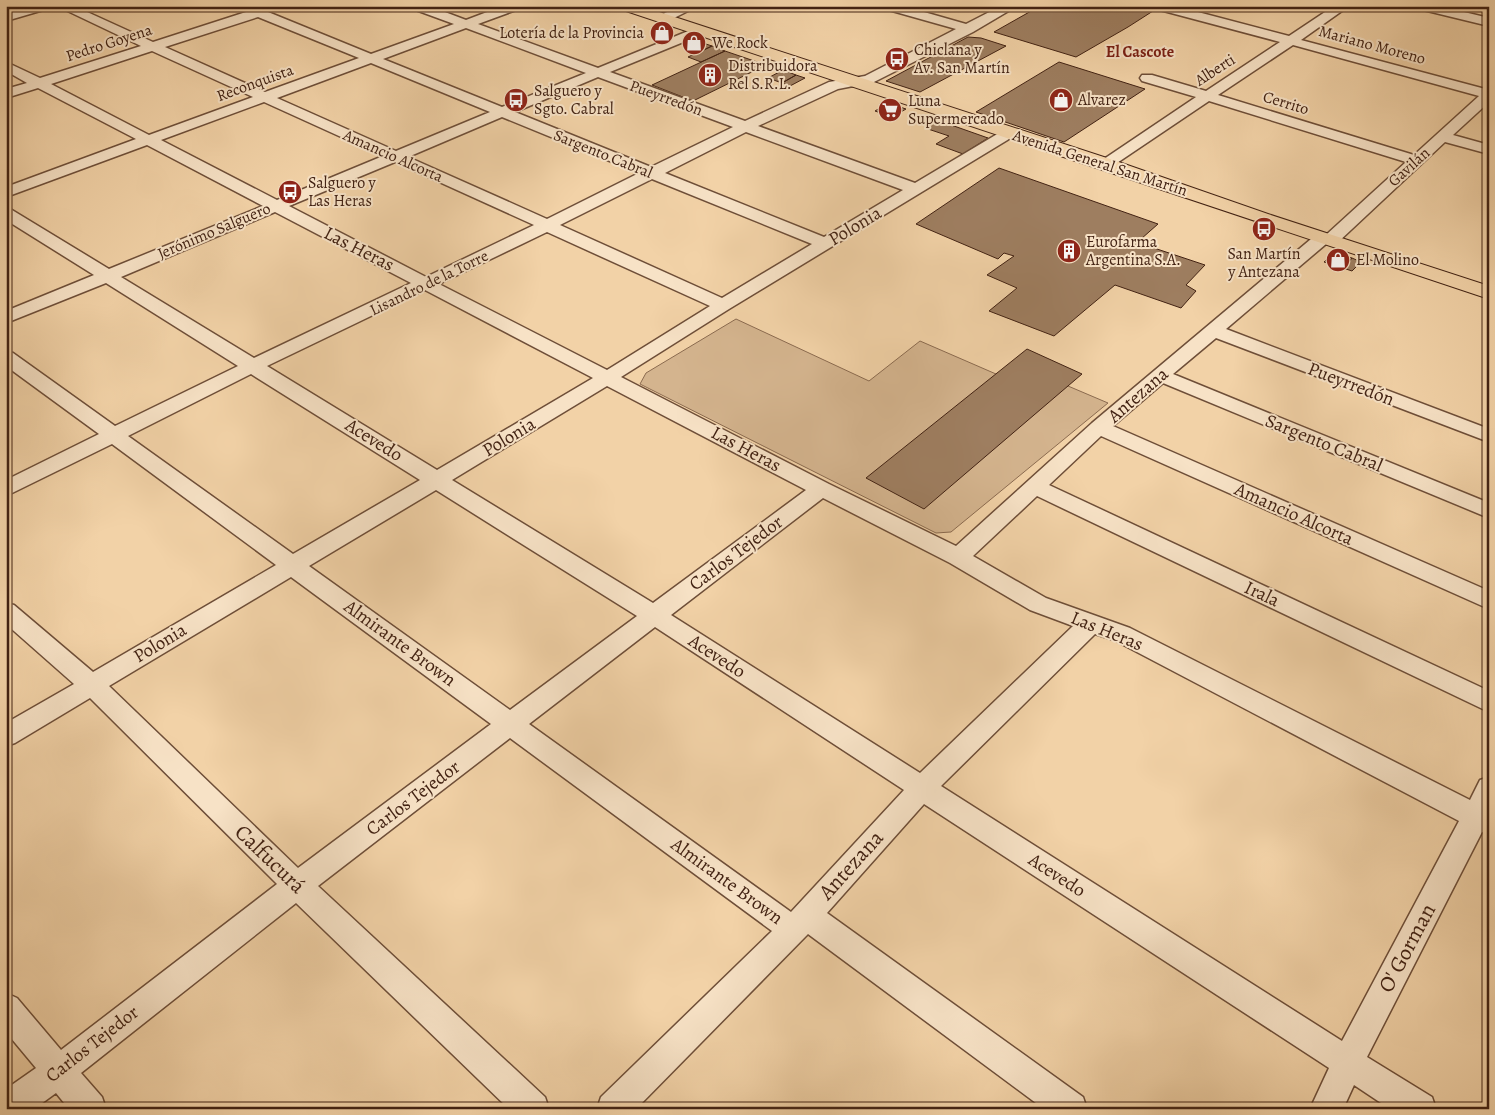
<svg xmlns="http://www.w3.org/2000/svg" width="1495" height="1115" viewBox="0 0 1495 1115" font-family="Alegreya,serif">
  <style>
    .green { fill: #d4b48e; stroke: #8b6b50 }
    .building { fill: #9e7e60; stroke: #422213 }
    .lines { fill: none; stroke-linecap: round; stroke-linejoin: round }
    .minor-casing { stroke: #6e4e38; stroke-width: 3 }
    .major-casing { stroke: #422213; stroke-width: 2 }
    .minor { fill: #f7e2c6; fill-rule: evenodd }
    .major { fill: #f2d2a7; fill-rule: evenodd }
    .labels { text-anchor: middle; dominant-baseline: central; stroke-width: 4; stroke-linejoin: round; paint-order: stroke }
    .far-poi-label { font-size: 16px; fill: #422213; stroke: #f7e2c6; text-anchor: start }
    .far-street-label { font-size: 16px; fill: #422213; stroke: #f7e2c6 }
    .far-neighbourhood-label { font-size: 16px; font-weight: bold; fill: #7a1f14; stroke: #f7e2c6 }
    .street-label { font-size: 19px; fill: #422213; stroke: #f7e2c6 }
    .near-street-label { font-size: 22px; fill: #422213; stroke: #f7e2c6 }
  </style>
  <rect width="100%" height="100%" fill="#f2d2a7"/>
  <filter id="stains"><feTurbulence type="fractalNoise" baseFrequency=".004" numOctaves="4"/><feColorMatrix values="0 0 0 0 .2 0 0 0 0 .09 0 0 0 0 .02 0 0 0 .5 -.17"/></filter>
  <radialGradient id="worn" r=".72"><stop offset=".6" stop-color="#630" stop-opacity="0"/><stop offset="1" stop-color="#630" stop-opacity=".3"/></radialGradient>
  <path class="green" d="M736 319 869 381 920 341 996 374 1068 386 1108 403 951 532 936 533 640 384 646 373Z"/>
  <path class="building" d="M1040 6H1135L1153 11 1128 27 1076 57 994 32Z
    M662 29 670 32 671 35 662 38 650 34Z
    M968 37 981 38 1006 46 920 92 886 81Z
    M693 39 700 42 712 46 704 50 682 45Z
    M712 46 725 51 701 62 688 57Z
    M725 51 766 65 693 101 652 85Z
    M1059 62 1145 89 1064 142 976 112Z
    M783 70 796 75 782 83 768 78Z
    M796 75 805 78 790 86 782 83Z
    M888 103 906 109 892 117 875 111Z
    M937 120 988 138 963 154 936 144 949 136 925 128Z
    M999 168 1158 224 1141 239 1157 244 1154 248 1205 265 1186 285 1196 291 1181 308 1115 285 1054 336 989 311 1017 288 987 275 1014 256 1004 253 998 259 916 224Z
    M1334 252 1352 258 1343 268 1324 262Z
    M1352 258 1361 262 1352 271 1343 268Z
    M1027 349 1082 374 924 509 866 478Z"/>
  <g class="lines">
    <g class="minor-casing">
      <path id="minor" d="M29 6H49L47 9 6 21V13Z
        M57 6H74L153 42 246 12 236 6 267 8 268 12 371 54 454 24 413 9 411 6H429L466 20 503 6H521L519 9 478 24 598 68 698 27 703 28 704 31 703 34 610 72 745 121 829 82 865 76 956 29 885 9 883 6H903L966 24 1001 6H1017L973 32 874 82 838 89 758 126 915 183 1004 130H1014L1016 133 1014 136 729 309 621 377 829 484 956 546 1092 423 1317 234H1327L1406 162 1209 101 1111 167H1101L1098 164 1101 161 1196 97 1142 81 1140 78 1142 75H1152L1206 91 1280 42 1156 9 1154 6H1175L1289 36 1334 6H1349L1301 40 1489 90V102L1453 135 1489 145V154L1445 142 1336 244H1326L1226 329 1489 429V442L1216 338 1173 374 1489 503V518L1163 383 1113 426 1489 591V609L1101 436 1049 485 1489 691V712L1037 496 973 556 1046 598 1130 628 1470 800 1480 780 1489 777V834L1482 832 1367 1057 1432 1097 1436 1109H1390L1354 1085 1343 1109H1310L1329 1068 924 804 827 913 1083 1097 1087 1109H1044L808 934 636 1109H597L601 1097 772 931 510 738 318 886 545 1097 549 1109H509L296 903 81 1073 102 1097 106 1109H69L56 1093 34 1109H6V1089L36 1068 6 1032V993L17 998 61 1050 277 884 90 698 15 743 6 746V723L74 684 6 624V603L14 605 93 672 276 565 112 444 6 496V480L99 434 6 366V351L13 353 115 426 238 366 106 283 6 323V311L94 275 6 220V208L12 210 109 269 263 206 147 145 6 197V187L136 139 38 88 6 98V89L27 83 6 71V62L40 78 141 46ZM258 17 359 58 265 92 165 47ZM466 28 586 73 502 107 383 59ZM1293 45 1479 96 1414 155 1218 95ZM152 51 253 97 149 135 51 84ZM371 63 490 112 396 151 277 98ZM598 77 733 127 651 167 515 112ZM264 102 383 156 277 200 161 140ZM502 117 639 173 547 219 408 157ZM746 132 903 190 824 237 665 173ZM395 162 534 225 426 277 289 206ZM652 179 812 244 722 298 560 225ZM275 212 411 283 254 358 121 277ZM547 232 710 306 607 370 439 284ZM425 290 593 378 437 470 267 366ZM251 374 420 480 293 554 128 436ZM607 386 806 490 653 603 452 480ZM436 490 637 616 510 710 309 566ZM823 498 950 563 1030 610 1073 626 920 773 671 615ZM291 577 491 724 298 868 109 686ZM655 627 904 790 791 912 529 724ZM1095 634 1114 640 1459 821 1342 1041 941 786Z
        M681 6H698L666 22 662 23 656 19 658 16Z
        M1417 6H1439L1489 18V26L1419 9Z"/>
    </g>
    <g class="major-casing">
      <path id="major" d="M618 6H641L1113 160 1268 214 1489 286V299L620 9Z"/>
    </g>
    <use href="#minor" class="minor"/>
    <use href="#major" class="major"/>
  </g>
  <defs>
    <g id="shop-disc" transform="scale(1.25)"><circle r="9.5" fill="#8f2418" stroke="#f7e2c6"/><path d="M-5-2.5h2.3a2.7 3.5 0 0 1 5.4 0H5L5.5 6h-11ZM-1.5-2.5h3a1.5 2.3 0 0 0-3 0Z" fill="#fff"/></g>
    <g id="bus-disc" transform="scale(1.25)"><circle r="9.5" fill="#8f2418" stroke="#f7e2c6"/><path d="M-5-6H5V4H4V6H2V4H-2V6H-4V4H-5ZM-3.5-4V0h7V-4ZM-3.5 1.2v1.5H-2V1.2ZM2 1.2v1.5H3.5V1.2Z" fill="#fff"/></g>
    <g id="building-disc" transform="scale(1.25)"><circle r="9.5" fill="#8f2418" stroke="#f7e2c6"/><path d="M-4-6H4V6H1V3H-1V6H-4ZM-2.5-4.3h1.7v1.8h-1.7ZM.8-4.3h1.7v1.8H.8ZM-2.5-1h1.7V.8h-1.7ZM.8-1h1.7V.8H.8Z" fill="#fff"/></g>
    <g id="supermarket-disc" transform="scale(1.25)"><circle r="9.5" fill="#8f2418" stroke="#f7e2c6"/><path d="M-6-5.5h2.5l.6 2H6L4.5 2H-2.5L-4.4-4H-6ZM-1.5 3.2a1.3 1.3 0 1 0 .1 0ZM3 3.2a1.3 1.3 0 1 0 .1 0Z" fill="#fff"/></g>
  </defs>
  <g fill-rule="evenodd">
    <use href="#shop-disc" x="662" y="33"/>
    <use href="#shop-disc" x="694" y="43"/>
    <use href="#bus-disc" x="897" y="59"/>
    <use href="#building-disc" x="710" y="75"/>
    <use href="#bus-disc" x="516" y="100"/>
    <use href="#shop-disc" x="1061" y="100"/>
    <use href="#supermarket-disc" x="890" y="110"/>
    <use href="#bus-disc" x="290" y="192"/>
    <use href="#bus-disc" x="1264" y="229"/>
    <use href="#building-disc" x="1069" y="251"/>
    <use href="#shop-disc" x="1338" y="260"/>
  </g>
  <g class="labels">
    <g class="far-poi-label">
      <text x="644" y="33" text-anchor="end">Lotería de la Provincia</text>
      <text x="712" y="43">We Rock</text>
      <text x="914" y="50">Chiclana y<tspan x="914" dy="18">Av. San Martín</tspan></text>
      <text x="728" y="66">Distribuidora<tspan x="728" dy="18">Rel S.R.L.</tspan></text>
      <text x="534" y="91">Salguero y<tspan x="534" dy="18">Sgto. Cabral</tspan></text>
      <text x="1078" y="100">Alvarez</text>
      <text x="908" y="101">Luna<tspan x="908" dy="18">Supermercado</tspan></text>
      <text x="308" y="183">Salguero y<tspan x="308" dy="18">Las Heras</tspan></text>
      <text x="1086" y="242">Eurofarma<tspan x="1086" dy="18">Argentina S.A.</tspan></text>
      <text x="1264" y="254" text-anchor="middle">San Martín<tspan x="1264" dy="18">y Antezana</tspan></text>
      <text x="1356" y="260">El Molino</text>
    </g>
    <g class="far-street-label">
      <text transform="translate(109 43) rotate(-18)">Pedro Goyena</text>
      <text transform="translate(1372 45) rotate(15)">Mariano Moreno</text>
      <text transform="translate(1215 70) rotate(-33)">Alberti</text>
      <text transform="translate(255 83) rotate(-20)">Reconquista</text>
      <text transform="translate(666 98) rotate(20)">Pueyrredón</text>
      <text transform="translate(1286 103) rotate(17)">Cerrito</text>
      <text transform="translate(603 154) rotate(22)">Sargento Cabral</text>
      <text transform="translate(393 156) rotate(24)">Amancio Alcorta</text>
      <text transform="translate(1100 163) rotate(18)">Avenida General San Martín</text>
      <text transform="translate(1409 167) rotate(-42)">Gavilán</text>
      <text transform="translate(214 231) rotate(-23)">Jerónimo Salguero</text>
      <text transform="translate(429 283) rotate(-26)">Lisandro de la Torre</text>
    </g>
    <g class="far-neighbourhood-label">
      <text x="1140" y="52">El Cascote</text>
    </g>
    <g class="street-label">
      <text transform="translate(855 226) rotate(-31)">Polonia</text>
      <text transform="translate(359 249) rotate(27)">Las Heras</text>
      <text transform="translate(1351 384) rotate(21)">Pueyrredón</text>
      <text transform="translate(1138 395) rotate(-41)">Antezana</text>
      <text transform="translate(509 437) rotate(-31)">Polonia</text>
      <text transform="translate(374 440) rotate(32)">Acevedo</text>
      <text transform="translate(1324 443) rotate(22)">Sargento Cabral</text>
      <text transform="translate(746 449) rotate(28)">Las Heras</text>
      <text transform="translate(1294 514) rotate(24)">Amancio Alcorta</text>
      <text transform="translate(736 553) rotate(-37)">Carlos Tejedor</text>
      <text transform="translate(1262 594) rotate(25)">Irala</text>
      <text transform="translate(1107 631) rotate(22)">Las Heras</text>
      <text transform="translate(160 643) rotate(-31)">Polonia</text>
      <text transform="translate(400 643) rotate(36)">Almirante Brown</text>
      <text transform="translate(717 656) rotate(33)">Acevedo</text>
      <text transform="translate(413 798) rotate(-37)">Carlos Tejedor</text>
      <text transform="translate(1057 875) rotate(33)">Acevedo</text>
      <text transform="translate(727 881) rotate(36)">Almirante Brown</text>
      <text transform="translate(92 1044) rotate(-38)">Carlos Tejedor</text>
    </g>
    <g class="near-street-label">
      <text transform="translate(270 859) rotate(44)">Calfucurá</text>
      <text transform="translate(851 865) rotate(-48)">Antezana</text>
      <text transform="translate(1407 948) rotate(-62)">O' Gorman</text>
    </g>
  </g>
  <rect width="1495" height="1115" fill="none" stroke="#f2d2a7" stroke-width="25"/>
  <rect x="8" y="8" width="1480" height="1100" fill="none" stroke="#422213" stroke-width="2.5"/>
  <rect x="12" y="12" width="1470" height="1090" fill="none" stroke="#422213"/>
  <rect width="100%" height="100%" filter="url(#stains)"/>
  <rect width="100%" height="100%" fill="url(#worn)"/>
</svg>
